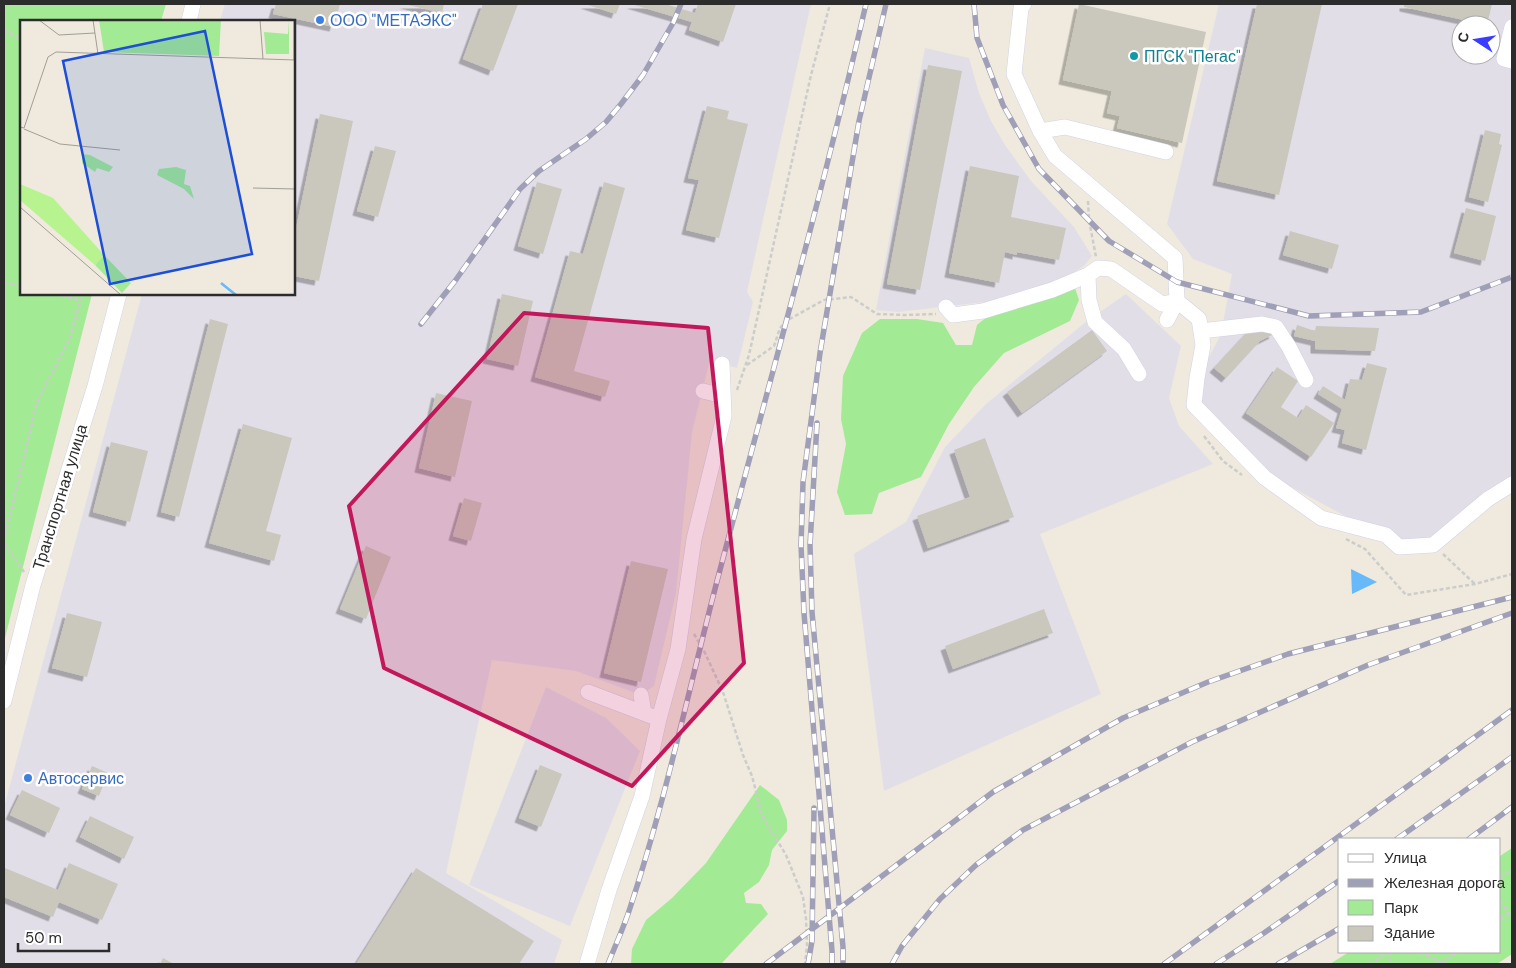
<svg xmlns="http://www.w3.org/2000/svg" width="1516" height="968" viewBox="0 0 1516 968" font-family="'DM Sans',sans-serif">
  <style>
    .industrial { fill: #e2dee7; fill-rule: evenodd }
    .green { fill: #a3ea95 }
    .water { fill: #67b9fa }
    .building { fill: #cac7bd; filter: url(#shadow) }
    .lines { fill: none; stroke-linecap: round; stroke-linejoin: round }
    .minor-casing { stroke: #d2d2e6; stroke-width: 16 }
    .path { stroke: #ccc; stroke-width: 2.5; stroke-dasharray: 4 2.5; stroke-linecap: butt }
    .minor { stroke: #fff; stroke-width: 15 }
    .rail-casing { stroke: #a09fb8; stroke-width: 5.5 }
    .rail { stroke: #fff; stroke-width: 4; stroke-dasharray: 11; stroke-linecap: butt }
    .marked { fill: #c2185b; fill-opacity: 0.2; stroke: #c2185b; stroke-width: 4; stroke-linejoin: round }
    .shop-dot { fill: #3f7fe0; stroke: #fff; stroke-width: 2 }
    .culture-dot { fill: #0f9aa8; stroke: #fff; stroke-width: 2 }
    .labels { text-anchor: middle; dominant-baseline: central; stroke-width: 5; stroke-linejoin: round; paint-order: stroke }
    .shop-label { font-size: 16px; fill: #366cbe; stroke: #fff; text-anchor: start }
    .culture-label { font-size: 16px; fill: #0d838f; stroke: #fff; text-anchor: start }
    .street-label { font-size: 16px; fill: #2c2c2c; stroke: #fff }
    .inset-river { fill: none; stroke: #67b9fa; stroke-width: 2.5 }
    .inset-road { fill: none; stroke: #a19e96; stroke-width: 1 }
    .view { fill: #1d4ed8; fill-opacity: 0.15; stroke: #1d4ed8; stroke-width: 2.5 }
    .inset-edge { fill: none; stroke: #2c2c2c; stroke-width: 2.5 }
  </style>
  <defs>
    <filter id="shadow"><feDropShadow dx="-4.5" dy="4.5" stdDeviation="0" flood-color="#0004"/></filter>
  </defs>
  <rect width="100%" height="100%" fill="#efeadd"/>
  <path class="industrial" d="M225 4H811L747 292 753 302 737 368 710 360 692 432 676 593 654 686 641 695 576 671 492 660 446 873 562 940 554 964H4V807L142 294H294V21H220Z
    M1219 4H1512V485L1431 551 1381 535 1231 455 1196 397 1204 367 1221 334 1232 274 1193 259 1167 224ZM1461 25H1491V55H1461Z
    M925 48 969 58 979 93 991 121 1005 145 1031 181 1074 227 1092 256 1084 266 1054 284 993 301 898 312 876 310Z
    M1126 294 1181 346 1169 398 1179 426 1213 464 1040 534 1101 694 884 791 854 554 906 522 945 447 986 404 1087 321Z
    M546 687 606 718 640 751 570 926 469 885Z"/>
  <path class="green" d="M4 4H166L161 21H21V294H92L4 642Z
    M1075 288 1079 300 1070 321 1004 353 974 387 949 424 921 477 879 493 872 514 845 515 837 492 846 444 841 419 843 376 862 333 880 319H917L943 323 956 345H972L977 325 989 315Z
    M760 785 779 800 787 820V831L772 850 769 865 759 882 744 893 746 903 761 904 768 914 721 964H631L632 949 646 920 672 898 706 863Z
    M1512 848V954L1497 964H1330L1349 952H1500V856Z"/>
  <path class="water" d="M1351 569 1377 582 1352 594Z"/>
  <path class="building" d="M276 4H340L334 27 273 14Z
    M404 4H444L442 13Z
    M483 4H518L493 71 463 59Z
    M585 4H620L616 14Z
    M631 4H665L695 13 698 4H736L723 42 689 30 692 22Z
    M1079 4 1206 32 1182 143 1117 128 1120 116 1107 113 1112 91 1063 80Z
    M1257 4H1322L1279 195 1217 181Z
    M1404 4H1492L1487 25 1404 7Z
    M928 65 962 71 920 290 887 284Z
    M707 106 729 111 727 119 748 124 719 238 686 230 699 180 688 178Z
    M320 114 353 121 319 281 294 276V238Z
    M1485 130 1501 134 1499 144 1502 145 1488 202 1469 197Z
    M375 146 396 151 378 217 357 211Z
    M970 166 1019 176 1011 217 1066 228 1059 260 1017 252V255L1005 252 999 283 949 273Z
    M537 182 562 189 543 254 518 246Z
    M604 182 625 188 574 371 610 381 605 397 535 377 570 251 583 254Z
    M1466 208 1496 216 1485 261 1454 253Z
    M1290 231 1339 245 1332 269 1283 255Z
    M502 294 533 301 518 366 487 359Z
    M210 319 228 324 179 517 161 512Z
    M1297 325 1315 331 1316 326 1379 328 1375 351 1315 349V341L1294 336Z
    M1268 327 1274 334 1260 341 1226 378 1214 368 1250 329 1255 333Z
    M1092 330 1107 351 1022 413 1007 392Z
    M1367 363 1387 368 1366 450 1342 443 1345 430 1336 428 1342 409 1318 394 1323 386 1345 400 1350 379 1362 380Z
    M1277 367 1298 381 1281 407 1298 418 1306 405 1334 423 1311 457 1246 413Z
    M436 393 472 401 455 477 419 468Z
    M243 424 292 438 266 531 281 535 274 561 209 543Z
    M985 438 1014 517 928 548 917 516 970 497 954 450Z
    M111 442 148 451 130 522 93 512Z
    M464 498 482 503 471 541 453 536Z
    M366 546 391 557 366 619 340 609Z
    M631 561 668 569 641 682 604 673Z
    M1044 609 1053 633 953 669 945 646Z
    M67 613 102 622 87 677 52 668Z
    M540 765 562 774 541 827 519 818Z
    M92 766 108 773 99 796 82 789Z
    M22 790 60 808 49 833 10 815Z
    M90 816 134 837 124 859 80 837Z
    M69 863 118 884 102 920 59 902 53 917 4 897 5 868 58 890Z
    M416 868 534 941 519 964H356Z
    M163 958 174 964H160Z"/>
  <g class="lines">
    <g class="minor-casing">
      <path id="minor" d="M1024 4 1021 8 1014 74 1040 131 1055 156 1175 258 1177 301 1199 319 1203 345 1197 378 1194 405 1265 478 1321 518 1386 535 1399 547 1433 545 1488 499 1512 484
        M189 21 193 4
        M1512 27 1504 59 1512 61
        M1040 131 1065 127 1166 152
        M1088 275 1089 300 1095 322 1124 349 1139 374
        M946 307 953 315 983 311 1052 290 1088 275 1098 268 1111 269 1162 304 1177 301
        M1167 320 1177 301
        M1201 331 1262 324 1276 327 1289 347 1306 380
        M703 391 723 396
        M588 692 659 719
        M641 695 644 713
        M4 701 33 585 95 386 119 294
        M587 964 609 890 642 796 659 719 678 649 694 539 724 416 722 364"/>
    </g>
    <path class="path" d="M4 30 21 39
      M1088 201 1089 220 1096 257
      M4 282 21 286
      M55 294 80 300
      M747 365 774 346 780 328 786 321 824 300 851 297 877 314 905 315 936 314
      M737 390 749 355 811 75 830 4
      M1204 436 1223 461 1242 475
      M1346 539 1365 549 1406 595 1475 584 1512 574
      M4 541 37 402 70 338 82 294
      M4 542 24 572
      M1443 554 1475 584
      M694 634 705 653 723 692 743 755 752 776 762 815 786 855 803 897 806 919 807 946 805 964
      M1500 878 1512 869
      M1500 901 1512 918
      M1500 920 1509 913
      M1388 952 1392 964
      M1420 952 1442 963
      M1442 963 1457 952
      M1370 964 1388 952"/>
    <use href="#minor" class="minor"/>
    <g class="rail-casing">
      <path id="rail" d="M974 4 977 38 1003 105 1039 169 1109 241 1177 282 1309 316 1421 312 1512 277
        M421 324 455 281 520 189 539 171 586 139 606 122 621 104 643 75 673 23 681 4
        M817 423 810 545 812 612 843 947V964
        M1397 839 1512 757
        M1469 839 1512 807
        M608 964C615 946 624 927 630 908 665 802 688 693 716 585 767 391 821 199 866 4
        M766 964 993 792 1123 718 1208 682 1288 654 1512 597
        M808 964 812 941 814 808
        M832 964V951L804 613 801 545 803 482 820 353 859 121 886 4
        M892 964 902 946 940 899 976 865 1023 830 1192 742 1368 665 1512 613
        M1164 964 1512 710
        M1216 964 1264 933 1340 880
        M1278 964 1340 928"/>
    </g>
    <use href="#rail" class="rail"/>
  </g>
  <path class="marked" d="M524 313 708 328 744 663 632 786 384 668 349 506Z"/>
  <g class="shop-dot">
    <circle cx="320" cy="20" r="5"/>
    <circle cx="28" cy="778" r="5"/>
  </g>
  <circle class="culture-dot" cx="1134" cy="56" r="5"/>
  <g class="labels">
    <g class="shop-label">
      <text x="330" y="20">ООО "МЕТАЭКС"</text>
      <text x="38" y="778">Автосервис</text>
    </g>
    <g class="culture-label">
      <text x="1144" y="56">ПГСК "Пегас"</text>
    </g>
    <g class="street-label">
      <text transform="translate(60 497) rotate(-73)">Транспортная улица</text>
    </g>
  </g>
  <g transform="translate(20 20)">
    <rect width="275" height="275" fill="#efeadd"/>
    <path d="M79 0H201L199 36 84 32ZM269 0V34H246L244 12 268 14ZM62 134 70 135 93 147 89 152 77 148 75 152 62 143ZM156 147 166 150 164 164 170 166 174 179 164 169 137 155 139 149ZM84 235 111 263 102 273 75 245Z" fill="#a3ea95"/>
    <path d="M0 164 33 178 84 235 75 245 0 180Z" fill="#b7f38f"/>
    <path class="inset-river" d="M201 263 216 275"/>
    <path class="inset-road" d="M19 0 39 15 75 13M73 0 78 34M240 0 243 39M274 0V40M0 107 4 108 28 37 36 32 275 40M4 109 40 124 100 130M233 168 275 169M0 187 101 275"/>
    <path class="view" d="M185 11 232 234 90 264 43 41Z"/>
    <rect width="275" height="275" class="inset-edge"/>
  </g>
  <rect width="1516" height="968" fill="none" stroke="#2c2c2c" stroke-width="10"/>
  <rect x="1338" y="838" width="162" height="115" fill="#ffffff" stroke="#ababab"/>
  <rect x="1348" y="854" width="25" height="8" fill="#ffffff" stroke="#ababab"/>
  <text x="1384" y="863" font-size="15" fill="#2c2c2c">Улица</text>
  <rect x="1348" y="879" width="25" height="8" fill="#a09fb8" stroke="#ababab"/>
  <text x="1384" y="888" font-size="15" fill="#2c2c2c">Железная дорога</text>
  <rect x="1348" y="900" width="25" height="15" fill="#a3ea95" stroke="#ababab"/>
  <text x="1384" y="913" font-size="15" fill="#2c2c2c">Парк</text>
  <rect x="1348" y="926" width="25" height="15" fill="#cac7bd" stroke="#ababab"/>
  <text x="1384" y="938" font-size="15" fill="#2c2c2c">Здание</text>
  <g transform="translate(1476 40) rotate(282)"><circle r="24" fill="#ffffff" stroke="#ababab"/>
  <path d="M0-4L9 19L0 12L-9 19Z" fill="#3a3cff"/>
  <text y="-8" font-size="14" font-weight="bold" text-anchor="middle" fill="#2c2c2c">С</text>
  </g>
  <path d="M18 943v8h91v-8" fill="none" stroke="#2c2c2c" stroke-width="2.5"/>
  <text x="25" y="943" font-size="15" fill="#2c2c2c" stroke="#ffffff" stroke-width="4" paint-order="stroke">50 m</text>
</svg>
